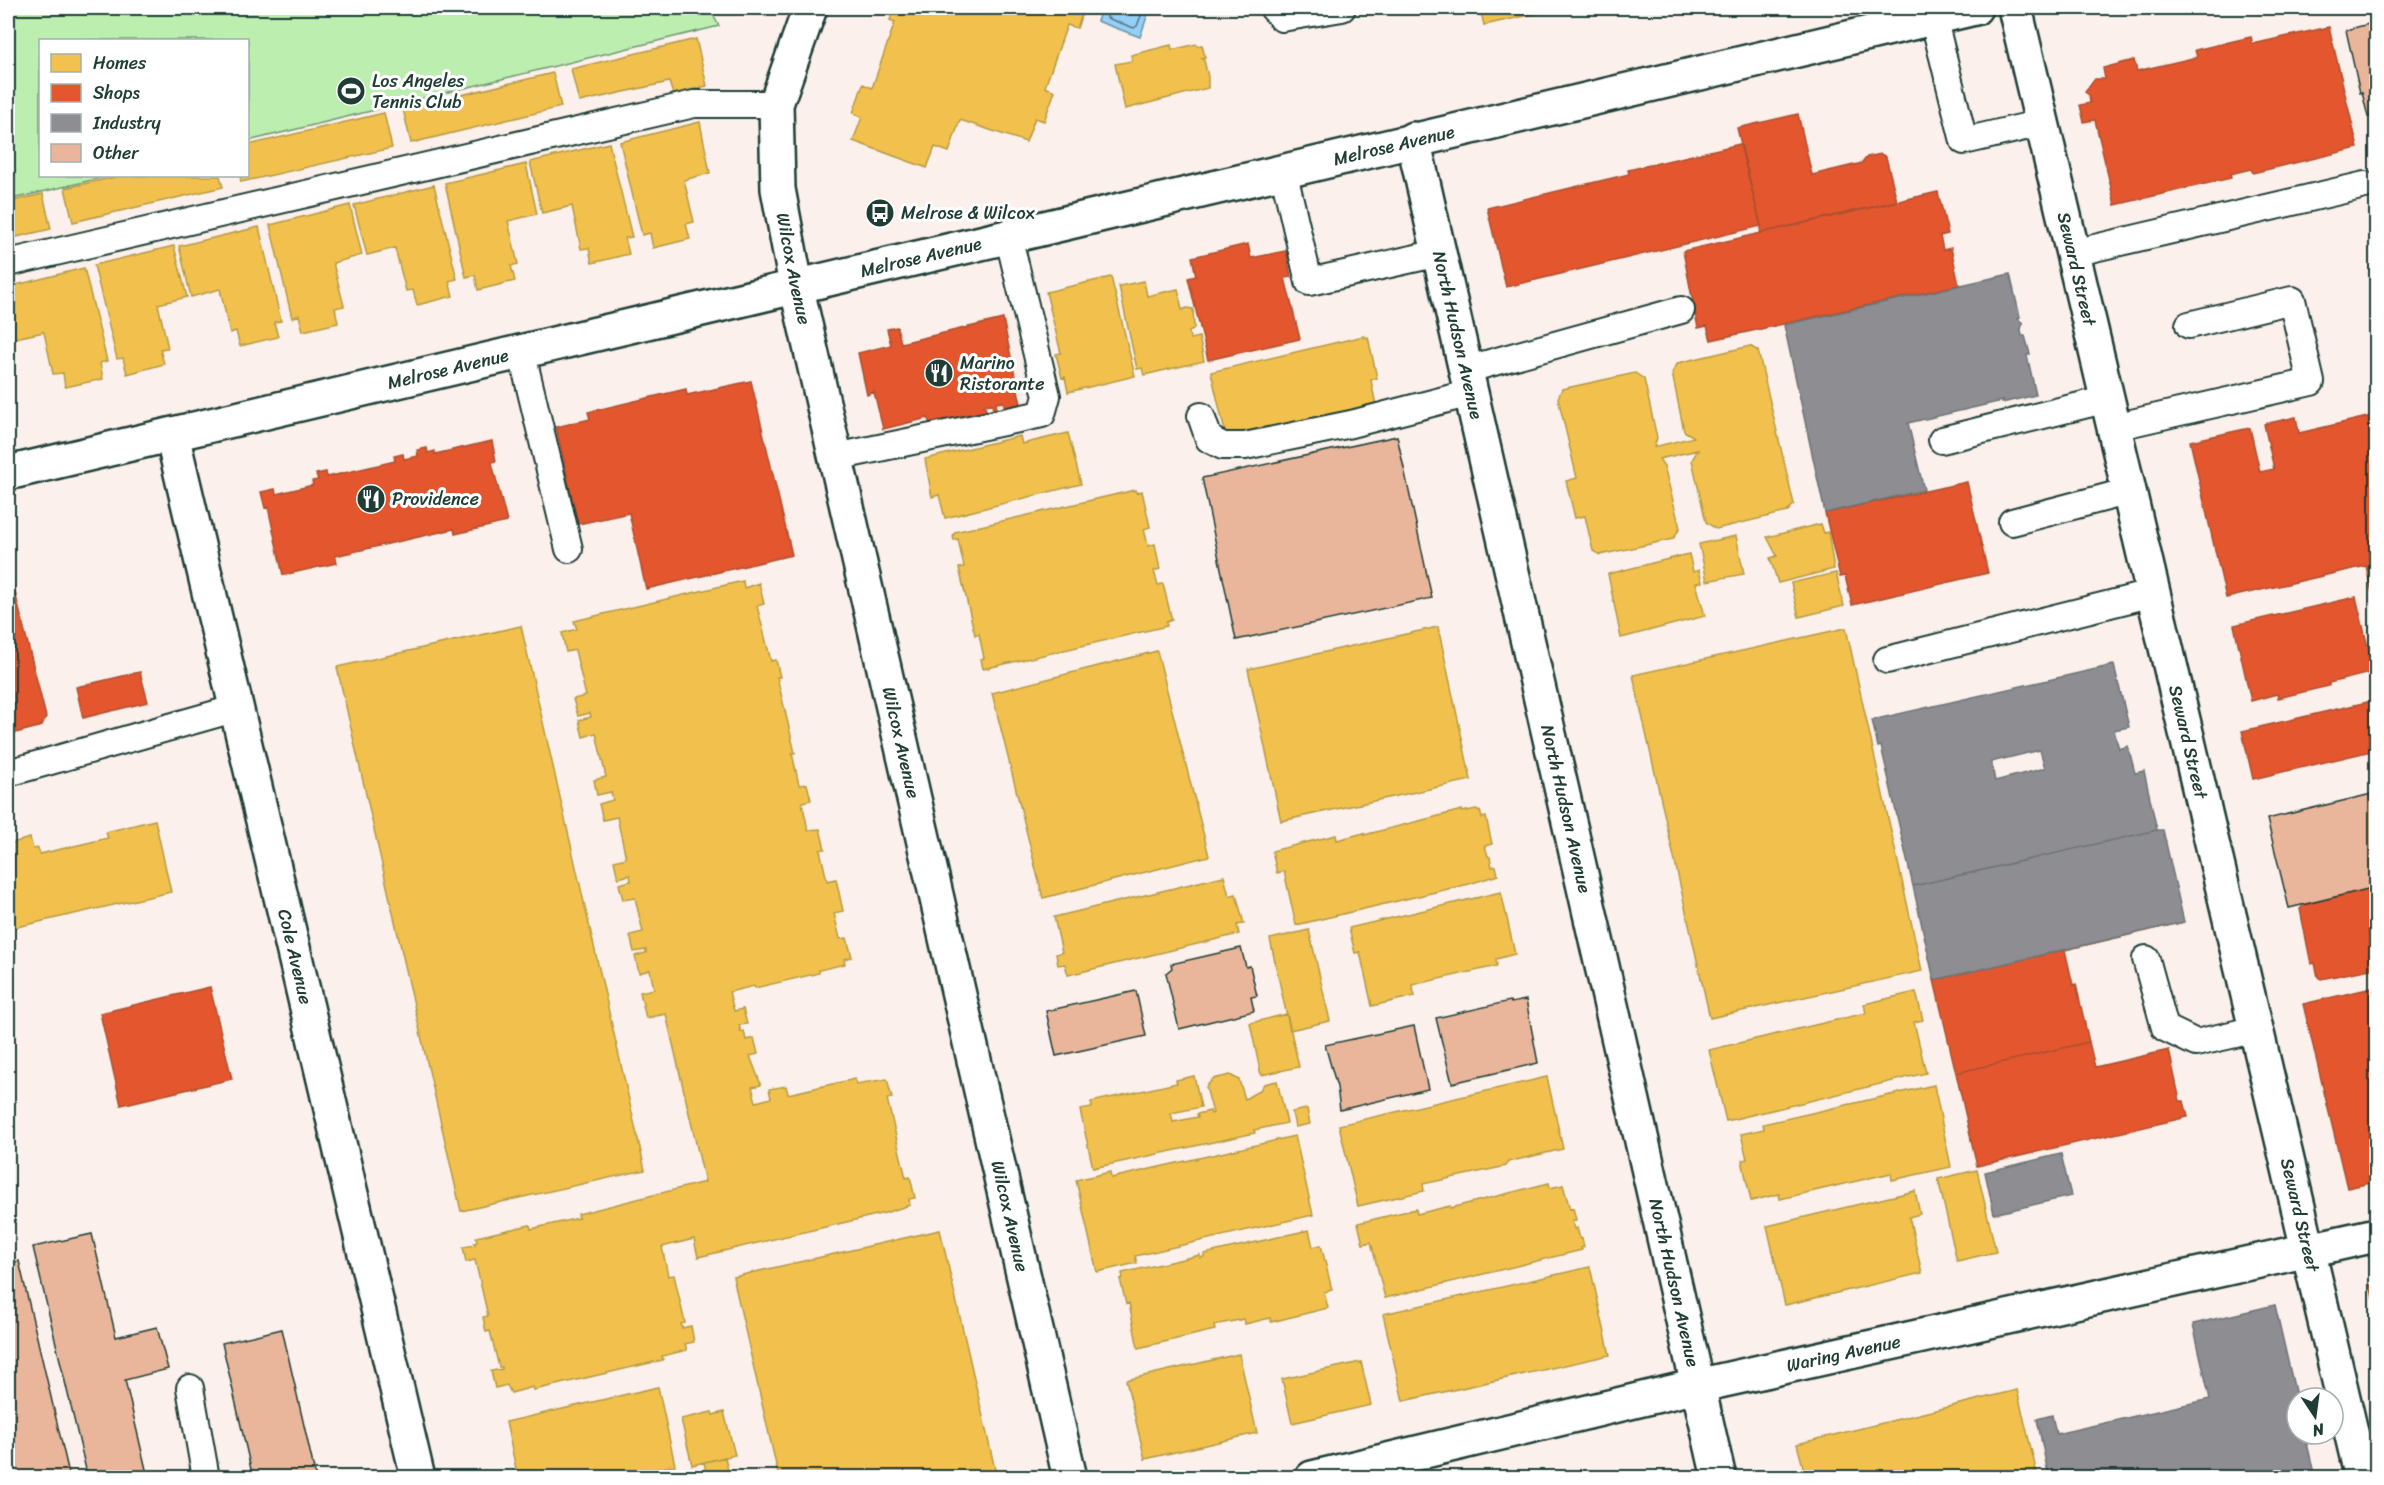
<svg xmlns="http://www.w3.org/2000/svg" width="2384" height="1485" viewBox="0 0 2384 1485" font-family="Sriracha,sans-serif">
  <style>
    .green { fill: #bbeeaf; stroke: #6d9672; stroke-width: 1.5 }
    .water { fill: #96cff6; stroke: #6695a8; stroke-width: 1.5 }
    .homes { fill: #f2c14e; stroke: #b39946; stroke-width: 1.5 }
    .shops { fill: #e4572e; stroke: #a94f30; stroke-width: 1.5 }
    .industry { fill: #8d8d92; stroke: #6c7576; stroke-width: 1.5; fill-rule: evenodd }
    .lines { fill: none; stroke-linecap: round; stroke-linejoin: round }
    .shore { stroke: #4f7782; stroke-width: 1.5 }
    .building { fill: #e9b69b; stroke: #1f3d34; stroke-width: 1.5 }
    .lane-casing { stroke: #1f3d34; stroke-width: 30 }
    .street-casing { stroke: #1f3d34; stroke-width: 38 }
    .secondary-casing { stroke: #1f3d34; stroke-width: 38 }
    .lane { stroke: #fff; stroke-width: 26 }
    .street { stroke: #fff; stroke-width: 33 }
    .secondary { stroke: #fff; stroke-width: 33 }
    .labels { text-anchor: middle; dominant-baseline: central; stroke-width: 6; stroke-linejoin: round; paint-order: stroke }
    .poi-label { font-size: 18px; fill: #1f3d34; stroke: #fff; text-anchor: start }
    .street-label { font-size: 18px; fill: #1f3d34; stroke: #fff }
  </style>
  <rect width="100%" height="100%" fill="#fbf0eb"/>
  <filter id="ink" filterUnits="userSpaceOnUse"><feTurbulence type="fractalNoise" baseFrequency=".0167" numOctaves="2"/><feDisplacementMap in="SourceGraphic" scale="12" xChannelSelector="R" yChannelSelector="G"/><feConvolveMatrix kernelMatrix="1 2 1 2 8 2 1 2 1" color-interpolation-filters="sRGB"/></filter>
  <g filter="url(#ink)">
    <path class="green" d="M8 8H709L719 26 248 141V40H40V176H109L8 200Z"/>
    <path class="water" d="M1102 8H1150L1140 37 1097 21Z"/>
    <path class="homes" d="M894 8H1084L1077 28 1067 25 1045 87 1055 91 1044 121 1035 118 1026 142 960 120 949 152 935 147 927 168 853 141 862 117 853 113 863 84 872 88 895 22 890 20Z
      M1480 8H1561L1484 25Z
      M696 39 707 86 673 94 669 82 579 102 571 69Z
      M1196 44 1197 46 1202 45 1205 57 1201 58 1204 60 1208 77V88L1125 109 1115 64 1132 61 1131 55 1171 45 1172 50Z
      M553 73 561 107 411 143 403 109Z
      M384 113 392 148 241 182 240 176H248V145Z
      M700 122 710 173 684 180 694 222 686 224 690 239 653 248 650 233 642 235 620 142Z
      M609 143 632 237 625 238 629 254 592 263 589 248 581 249 572 206 542 213 530 162Z
      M526 164 537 214 508 221 518 264 511 266 515 281 478 290 475 275 466 277 445 183Z
      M120 176H220L223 187 73 222 65 188Z
      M434 185 457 279 449 281 453 296 417 305 413 290 406 291 395 248 367 255 354 205Z
      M43 194 51 229 8 239V202Z
      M350 205 362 255 333 263 344 306 335 308 338 323 303 331 299 315 292 318 270 225Z
      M259 227 281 321 274 322 278 337 240 346 236 331 230 333 220 289 191 297 179 246Z
      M174 246 187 297 158 304 168 348 160 349 164 364 127 374 123 358 117 359 94 265Z
      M84 268 107 361 100 363 103 379 65 387 63 373 53 374 44 332 15 338 8 305V287Z
      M1111 277 1135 376 1068 392 1065 377 1062 378 1056 354 1061 353 1046 292Z
      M1144 281 1147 296 1178 289 1182 310 1187 308 1193 309 1194 328 1189 332 1190 339 1199 337 1204 361 1144 375 1142 368 1137 369 1119 286Z
      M1364 336V338L1368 337 1377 378 1371 380 1376 406 1258 434 1257 429 1226 436 1211 372Z
      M1750 346 1758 351 1794 504 1787 512 1716 529 1706 522 1692 460 1698 450 1659 459 1664 466 1680 528 1673 539 1600 555 1593 551 1585 516 1575 518 1566 481 1577 478 1558 398 1562 389 1635 373 1644 379 1657 438 1654 447 1694 437 1684 431 1672 373 1678 363Z
      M1068 433 1081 484 945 518 939 495 932 497 925 459 1020 436 1022 444Z
      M1135 490 1136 493 1142 491 1150 527 1144 529 1148 546 1155 544 1160 569 1154 571 1158 585 1163 584 1172 620 1166 622 1167 626 983 669 981 659 984 658 979 634 975 635 959 568 964 567 958 539 954 540 953 536 955 532Z
      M1821 524 1824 533 1828 532 1834 569 1778 583 1770 558 1777 556 1767 537Z
      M1736 536 1744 574 1707 581 1699 544Z
      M1689 554 1693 572 1699 570 1702 582 1696 583 1705 616 1621 638 1608 574Z
      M1836 573 1844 606 1799 617 1791 583Z
      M743 581 744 588 759 583 764 604 757 606 771 661 776 660 780 677H777L795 753H792L799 785 807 784 811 800 802 802 808 830 820 829 825 849 820 850 827 881 836 879 843 911 834 913 840 939 847 938 852 957 844 959 845 964 819 970V973L755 988 754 986 729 992 734 1011 743 1009 747 1024 739 1025 741 1032 744 1031 746 1040 754 1038 758 1054 750 1056 761 1085 752 1087 756 1102 771 1098 769 1089 786 1086 788 1094 855 1079 856 1084 887 1079 892 1098 887 1099 906 1178 910 1177 915 1198 909 1199 910 1205 885 1213 698 1257 694 1239 662 1247 668 1276 674 1275 685 1323 681 1324 682 1328 691 1326 694 1342 685 1344 687 1350 662 1356 663 1360 534 1390 533 1387 511 1393 507 1385 495 1388 491 1371 502 1369V1367H499L490 1331 486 1332 483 1317 488 1316 475 1260 466 1262 463 1247 475 1245 474 1243 477 1242 476 1237 530 1225 531 1229 579 1218 578 1214 705 1182 666 1014 646 1018 640 992 654 989 650 970 639 973 635 956 646 953V950L634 952 630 935 643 932 635 898 623 900 619 884 631 881 630 875 618 878 614 861 626 858 617 817 603 820 599 804 613 800 611 792 597 795 594 780 606 777 596 733 583 737 579 720 591 717 590 713 578 716 573 699 586 696 575 650 566 652 562 633 577 629 574 621Z
      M521 626 645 1170 461 1211 337 667Z
      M1438 627 1471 780 1281 821 1248 669Z
      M1846 628 1922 971 1710 1018 1633 675Z
      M1157 651 1209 856 1043 898 992 693Z
      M1476 809 1480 811 1482 818 1486 817 1492 844 1485 846 1488 856 1490 857 1492 867 1496 866 1498 875 1469 884 1296 925 1284 871 1277 873 1272 851 1336 835 1337 840 1364 833V835L1462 810V812Z
      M155 820 171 892 8 929V844L30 838 33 849 38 848 40 854 108 838 106 832Z
      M1224 876 1229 896 1236 894 1244 924 1237 925 1239 934 1068 975 1065 964 1058 965 1056 954 1062 952 1054 917Z
      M1501 892 1515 954 1496 959 1497 966 1412 985 1415 996 1372 1006 1360 952 1355 953 1349 928Z
      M1309 930 1330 1021 1290 1030 1270 939Z
      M1916 992 1923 1020 1914 1022 1926 1073 1726 1121 1709 1050 1866 1013 1864 1004Z
      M1287 1014 1299 1067 1261 1075 1250 1023Z
      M1230 1075 1239 1080 1245 1099 1260 1090 1264 1084 1277 1081 1287 1123 1254 1130 1255 1133 1093 1168 1080 1110 1092 1108 1091 1102 1177 1083 1176 1080 1194 1076 1201 1107 1171 1113 1173 1122 1198 1117 1197 1114 1210 1111 1211 1114 1213 1113 1206 1087 1213 1079Z
      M1547 1077 1563 1149 1508 1162 1506 1166 1423 1184 1424 1191 1358 1206 1339 1125Z
      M1934 1085 1951 1167 1892 1180 1891 1173 1780 1199 1779 1194 1751 1201 1742 1160 1747 1159 1741 1134 1764 1129 1763 1124Z
      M1307 1109 1310 1124 1295 1127 1292 1112Z
      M1295 1136 1313 1215 1135 1256 1137 1263 1097 1272 1076 1180 1110 1172 1111 1178Z
      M1977 1170 1996 1252 1957 1261 1938 1179Z
      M1549 1183 1550 1188 1563 1185 1570 1209 1573 1208 1576 1220H1572L1574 1229 1577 1228 1580 1239 1582 1238 1584 1247 1581 1248 1582 1250 1385 1298 1371 1242 1363 1244 1358 1223 1416 1209 1417 1214 1450 1206V1208Z
      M1915 1191 1920 1214 1909 1217 1922 1273 1785 1305 1767 1226Z
      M940 1230 997 1478H779L733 1277Z
      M1309 1230 1313 1247 1321 1245 1332 1290 1324 1292 1328 1308 1271 1322 1270 1318 1245 1324 1244 1319 1214 1325 1215 1330 1138 1348 1129 1303 1126 1304 1120 1279 1123 1278 1122 1273 1200 1255V1258L1204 1257V1254Z
      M1590 1267 1610 1355 1403 1401 1383 1314Z
      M1239 1354 1257 1433 1145 1459 1126 1380Z
      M1361 1362 1371 1405 1292 1423 1282 1379Z
      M658 1387 675 1465 620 1478H518L506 1422Z
      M2017 1390 2038 1478H1806L1797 1444Z
      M712 1412 713 1415 724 1412 735 1455 692 1465 681 1419Z
      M725 1457 729 1475 707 1478 704 1462Z"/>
    <path class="shops" d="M2329 27 2358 148 2253 173 2251 169 2230 174 2231 178 2115 205 2095 120 2084 122 2080 105 2090 103 2089 95 2085 92 2095 79H2105L2103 68 2134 60 2137 71 2197 57 2195 50 2251 37 2253 44Z
      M1798 114 1812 175 1862 163 1867 157 1881 154 1886 157 1897 201 1760 233 1761 226 1737 128Z
      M1740 144 1761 226 1506 287 1487 208 1629 174 1628 170Z
      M1938 192 1948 234 1940 236 1943 250 1951 248 1959 285 1711 340 1707 326 1698 328 1683 251Z
      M1248 244 1251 258 1286 251 1291 277 1285 278 1300 339 1208 360 1188 278 1196 276 1192 257Z
      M1003 319 1021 404 1005 408 1003 402 996 403 997 410H993L992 404 984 405 987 412 930 425 928 418 883 429 874 392 867 395 858 353 891 345 887 329 897 327 901 343Z
      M751 381 792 555 646 589 629 513 578 524 556 427 590 419 588 412 686 389 687 395Z
      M2376 415V591L2372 592 2366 566 2226 598 2190 441 2250 428 2260 472 2274 469 2264 424 2296 417 2299 433Z
      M492 441 496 461 492 462 493 467 507 522 455 534 454 529 335 556 337 563 283 575 268 507 265 508 261 492 275 489 276 494 313 485 312 481 318 480 316 474 326 472 327 477 395 461 394 456 403 454 404 459 418 456 417 450 427 448 428 453 435 451V454Z
      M1967 482 1988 573 1852 605 1845 576 1840 577 1825 513Z
      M8 564 46 717 42 726 8 735Z
      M2356 597 2374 672 2329 683V686L2278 698 2277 694 2251 701 2234 625Z
      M140 672 148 702 83 718 76 687Z
      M2376 700V750L2253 779 2242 731Z
      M2376 887V968L2321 979 2318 977 2315 963 2311 964 2300 909 2304 905Z
      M2184 922 2065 950 2073 985 2076 984 2089 1042 1956 1073 1934 980Z
      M210 987 232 1079 121 1105 100 1013Z
      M2376 987V1182L2347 1188 2303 1004Z
      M2089 1042 2095 1067 2169 1050 2180 1101H2184L2188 1117 1977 1166 1956 1073Z
      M2376 1283V1310L2370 1285Z"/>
    <path class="industry" d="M2010 274 2020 317 2018 319 2023 323 2021 329 2022 336H2025L2030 354 2027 355 2036 395 2002 403V401L1908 423 1924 490 1825 513 1784 325Z
      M2114 665 2129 727 2114 730 2119 749 2128 746 2135 773 2144 771 2157 830 1913 886 1881 746 1878 747 1872 720ZM2040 750 2045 768 1995 781 1991 762Z
      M2157 830H2163L2184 922 1934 980 1913 886Z
      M2061 1154 2071 1196 1994 1214 1985 1172Z
      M2275 1305 2297 1400V1434H2305L2315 1478H2049L2037 1419 2052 1415 2056 1434 2210 1399 2193 1324Z"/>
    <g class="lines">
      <path class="shore" d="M1107 8V18L1134 28 1137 26 1144 8"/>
    </g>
    <path class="building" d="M2376 22V115L2368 117 2362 92 2360 93 2346 30Z
      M1397 436 1432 598 1236 640 1202 478Z
      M2376 793V887L2289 908 2267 819Z
      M1241 948 1246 967 1250 966 1257 996 1251 997 1254 1011 1179 1029 1166 973 1172 968 1171 964Z
      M1136 991 1146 1036 1056 1056 1046 1011Z
      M1526 1000 1538 1063 1452 1083 1436 1018 1510 1001 1511 1003Z
      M1414 1026 1428 1089 1340 1110 1337 1087 1325 1045Z
      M92 1234 116 1337 157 1327 168 1369 125 1380 148 1478H88L33 1247Z
      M19 1261 70 1478H8V1264Z
      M282 1329 316 1478H253L222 1343Z"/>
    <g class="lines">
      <g class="lane-casing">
        <path id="lane" d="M1273 8 1282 18 1342 8
          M1933 17 1964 141 2042 123
          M1283 170 1309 282 1439 253
          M2073 253 2365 185
          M8 263 694 104H776
          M521 350 569 549
          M1465 370 1681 310
          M1201 416 1209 439 1223 446H1245L1351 424 1471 393
          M2114 427 2311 382 2292 300 2189 325
          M1942 440 2108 399
          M836 457 1042 414 1047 396 1008 235
          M2012 522 2130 491
          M1887 660 2154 593
          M8 773 237 708
          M2146 959 2165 1028 2196 1043 2257 1029
          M190 1388 206 1478
          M2356 1450 2376 1445"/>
      </g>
      <g class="street-casing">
        <g id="street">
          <path id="s1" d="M810 8 776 104 778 189 796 285 1070 1478"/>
          <path id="s2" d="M2015 8 2362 1478"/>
          <path id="s3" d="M1413 139 1719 1478"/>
          <path id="s4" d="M172 435 418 1478"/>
          <path id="s5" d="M1312 1478 1697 1386 2376 1235"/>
        </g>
      </g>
      <g class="secondary-casing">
        <g id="secondary">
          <path id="s6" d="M8 473 1975 8"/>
        </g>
      </g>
      <use href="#lane" class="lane"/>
      <use href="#street" class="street"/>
      <use href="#secondary" class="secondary"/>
    </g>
  </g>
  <defs>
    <g id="stadium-disc" transform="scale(1.5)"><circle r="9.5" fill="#1f3d34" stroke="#fff"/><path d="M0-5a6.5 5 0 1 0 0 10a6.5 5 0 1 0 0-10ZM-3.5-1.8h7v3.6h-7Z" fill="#fff"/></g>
    <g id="bus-disc" transform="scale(1.5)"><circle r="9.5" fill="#1f3d34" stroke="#fff"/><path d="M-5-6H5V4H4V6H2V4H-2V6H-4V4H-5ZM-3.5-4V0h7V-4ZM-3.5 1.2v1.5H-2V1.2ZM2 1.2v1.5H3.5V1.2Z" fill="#fff"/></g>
    <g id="restaurant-disc" transform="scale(1.5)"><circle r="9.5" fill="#1f3d34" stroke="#fff"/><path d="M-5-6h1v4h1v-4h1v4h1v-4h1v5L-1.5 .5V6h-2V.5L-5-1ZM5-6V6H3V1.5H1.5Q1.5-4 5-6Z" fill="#fff"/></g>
  </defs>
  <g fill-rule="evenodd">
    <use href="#stadium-disc" x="351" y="91"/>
    <use href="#bus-disc" x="880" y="213"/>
    <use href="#restaurant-disc" x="939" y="373"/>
    <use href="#restaurant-disc" x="371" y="499"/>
  </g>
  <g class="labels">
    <g class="poi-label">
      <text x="372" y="81">Los Angeles<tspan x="372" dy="21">Tennis Club</tspan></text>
      <text x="901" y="213">Melrose &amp; Wilcox</text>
      <text x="960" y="363">Marino<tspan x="960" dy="21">Ristorante</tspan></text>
      <text x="392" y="499">Providence</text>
    </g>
    <g class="street-label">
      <text stroke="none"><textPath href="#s6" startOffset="1424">Melrose Avenue</textPath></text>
      <text stroke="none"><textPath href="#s6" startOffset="938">Melrose Avenue</textPath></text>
      <text stroke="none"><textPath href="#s1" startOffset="268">Wilcox Avenue</textPath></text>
      <text stroke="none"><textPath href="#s2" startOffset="268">Seward Street</textPath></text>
      <text stroke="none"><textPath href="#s3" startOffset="201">North Hudson Avenue</textPath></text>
      <text stroke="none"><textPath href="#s6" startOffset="452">Melrose Avenue</textPath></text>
      <text stroke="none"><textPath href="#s1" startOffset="754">Wilcox Avenue</textPath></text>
      <text stroke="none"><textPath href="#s2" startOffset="754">Seward Street</textPath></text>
      <text stroke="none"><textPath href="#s3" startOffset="687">North Hudson Avenue</textPath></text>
      <text stroke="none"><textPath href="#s4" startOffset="536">Cole Avenue</textPath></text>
      <text stroke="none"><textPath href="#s2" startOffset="1240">Seward Street</textPath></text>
      <text stroke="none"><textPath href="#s1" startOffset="1240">Wilcox Avenue</textPath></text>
      <text stroke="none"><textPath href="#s3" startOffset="1173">North Hudson Avenue</textPath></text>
      <text stroke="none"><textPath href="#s5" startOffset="546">Waring Avenue</textPath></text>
    </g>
  </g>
  <rect width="2384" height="1485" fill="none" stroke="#fff" stroke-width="30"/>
  <rect x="15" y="15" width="2354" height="1455" fill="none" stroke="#1f3d34" stroke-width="2" filter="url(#ink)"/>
  <rect x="39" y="39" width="210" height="138" fill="#ffffff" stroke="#a5b1ae" stroke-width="1.5"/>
  <rect x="51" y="54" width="30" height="18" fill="#f2c14e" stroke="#a5b1ae" stroke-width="1.5"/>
  <text x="93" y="69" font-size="18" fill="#1f3d34">Homes</text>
  <rect x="51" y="84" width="30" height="18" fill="#e4572e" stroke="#a5b1ae" stroke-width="1.5"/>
  <text x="93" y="99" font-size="18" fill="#1f3d34">Shops</text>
  <rect x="51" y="114" width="30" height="18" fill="#8d8d92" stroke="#a5b1ae" stroke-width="1.5"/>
  <text x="93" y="129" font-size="18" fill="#1f3d34">Industry</text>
  <rect x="51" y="144" width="30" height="18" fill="#e9b69b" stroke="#a5b1ae" stroke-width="1.5"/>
  <text x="93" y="159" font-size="18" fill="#1f3d34">Other</text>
  <g transform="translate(2315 1416) rotate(167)"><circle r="28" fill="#ffffff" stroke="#a5b1ae" stroke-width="1.5"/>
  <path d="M0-4.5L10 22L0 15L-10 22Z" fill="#1f3d34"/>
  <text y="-9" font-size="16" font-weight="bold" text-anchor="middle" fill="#1f3d34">N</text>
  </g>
</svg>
